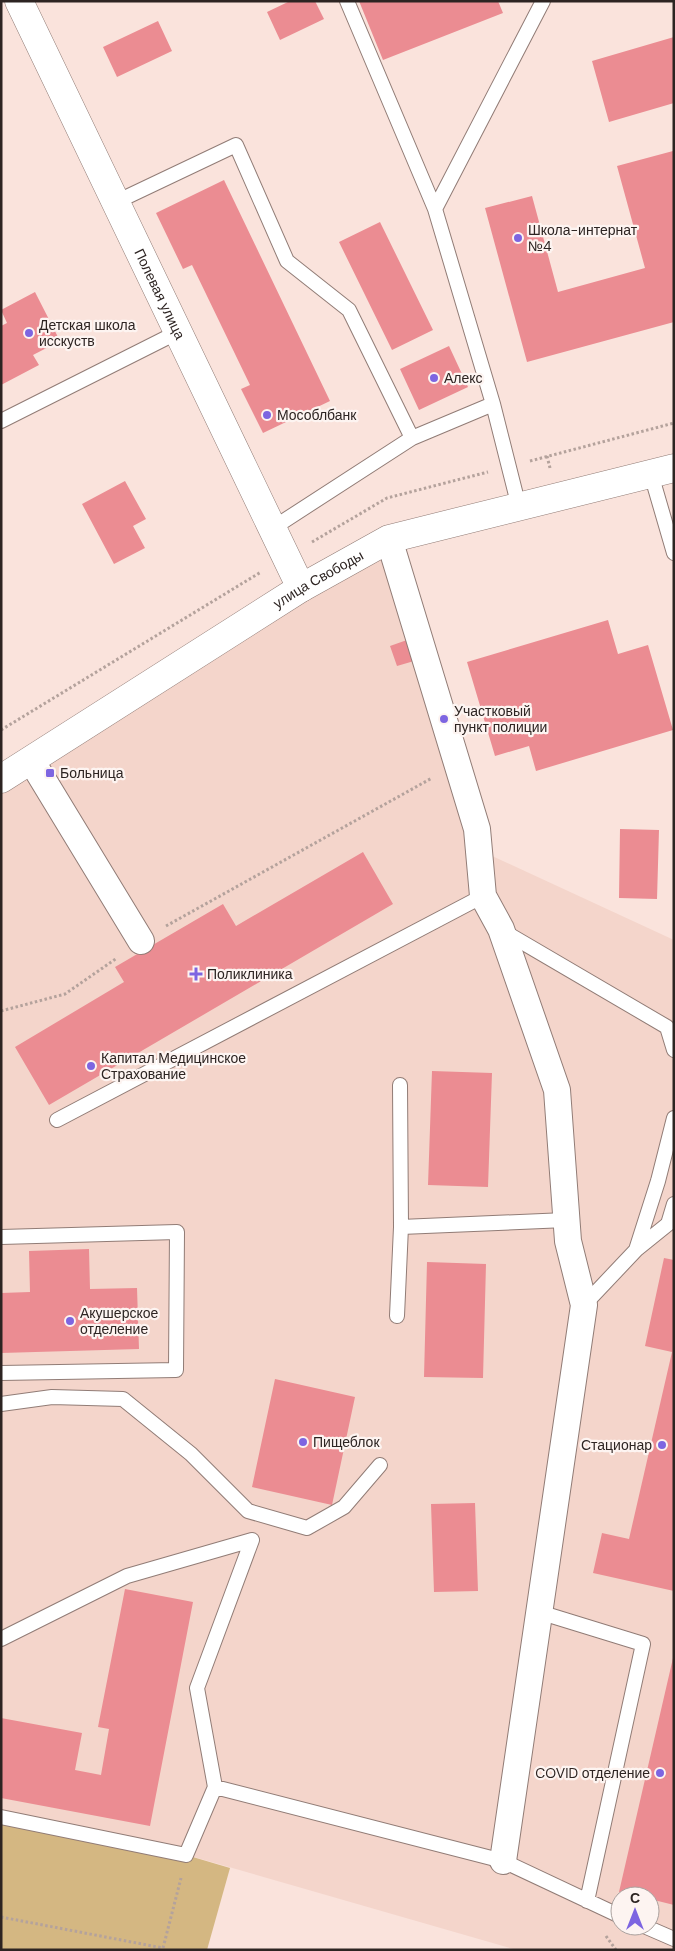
<svg xmlns="http://www.w3.org/2000/svg" width="675" height="1951" viewBox="0 0 675 1951" font-family="'DM Sans',sans-serif">
  <style>
    .built { fill: #f4d5cb; fill-rule: evenodd }
    .green { fill: #d4b782 }
    .building { fill: #eb8c92 }
    .lines { fill: none; stroke-linecap: round; stroke-linejoin: round }
    .lane-casing { stroke: #917c76; stroke-width: 16 }
    .street-casing { stroke: #917c76; stroke-width: 28 }
    .secondary-casing { stroke: #917c76; stroke-width: 29 }
    .path { stroke: #b4a29c; stroke-width: 3; stroke-dasharray: 2.5 2.5; stroke-linecap: butt }
    .lane { stroke: #fff; stroke-width: 14 }
    .street { stroke: #fff; stroke-width: 26 }
    .secondary { stroke: #fff; stroke-width: 28 }
    .poi-dot { fill: #7d65e1; stroke: #fdf4f1; stroke-width: 2 }
    .labels { text-anchor: middle; dominant-baseline: central; stroke-width: 4.5; stroke-linejoin: round; paint-order: stroke }
    .poi-label { font-size: 14px; fill: #2d2422; stroke: #fdf4f1; text-anchor: start }
    .street-label { font-size: 14px; fill: #2d2422; stroke: #fdf4f1 }
  </style>
  <rect width="100%" height="100%" fill="#fae3dc"/>
  <path class="built" d="M390 541 490 855 674 940V1950H517L187 1855 1 1817V781ZM620 1896H650V1926H620Z"/>
  <path class="green" d="M1 1817 186 1855 230 1868 207 1950H1Z"/>
  <path class="building" d="M290 1H315L324 19 280 40 267 12Z
    M359 1H498L503 13 383 60Z
    M158 21 172 51 117 77 103 47Z
    M674 37V103L609 122 592 61Z
    M673 151 674 322 527 362 485 208 532 196 558 292 645 268 617 166Z
    M224 180 330 401 263 433 241 389 250 385 192 265 183 269 156 213Z
    M380 222 433 330 392 350 339 242Z
    M35 292 60 341 33 355 39 365 1 385V326L7 323 1 310Z
    M449 346 468 387 419 410 400 369Z
    M125 481 146 519 133 526 145 548 114 564 82 504Z
    M608 620 618 654 648 645 673 730 536 771 529 746 495 756 467 662Z
    M407 640 414 661 397 666 390 646Z
    M620 829 659 830 657 899 619 898Z
    M363 852 393 904 49 1105 15 1047 124 982 115 967 223 904 236 926Z
    M432 1071 492 1073 488 1187 428 1185Z
    M89 1249 90 1289 137 1288 139 1349 1 1353V1293L30 1292 29 1251Z
    M664 1258 674 1260V1591L593 1573 602 1533 629 1539 672 1352 645 1346Z
    M427 1262 486 1264 483 1378 424 1377Z
    M275 1379 355 1397 332 1505 252 1487Z
    M475 1503 478 1591 434 1592 431 1504Z
    M125 1589 193 1602 150 1826 1 1798V1718L82 1733 75 1770 101 1775 109 1729 98 1727Z
    M673 1658H674V1905L650 1899V1896H636L619 1892Z"/>
  <g class="lines">
    <g class="lane-casing">
      <path id="lane" d="M347 1 435 209
        M116 202 236 145 287 261 349 310 412 438
        M1 421 178 332
        M651 474 674 553
        M519 507 493 404 435 209 543 1
        M273 528 412 438 493 404
        M503 931 667 1027 674 1050
        M400 1085 401 1227 566 1220
        M57 1120 483 896
        M1 1237 177 1232 176 1370 1 1373
        M637 1249 668 1224 674 1204
        M584 1305 636 1250 658 1181 674 1118
        M397 1316 401 1227
        M1 1404 52 1397 123 1399 191 1454 248 1511 307 1528 344 1507 380 1465
        M539 1612 643 1644 587 1901
        M1 1639 127 1576 252 1540 197 1688 215 1787 186 1855 1 1817
        M215 1787 503 1861 620 1916
        M644 1926 674 1939"/>
    </g>
    <g class="street-casing">
      <path id="street" d="M389 539 477 829 483 896 501 929 557 1090 568 1241 584 1305 503 1861
        M31 760 141 941"/>
    </g>
    <g class="secondary-casing">
      <g id="secondary">
        <path id="s1" d="M19 1 301 588"/>
        <path id="s2" d="M1 779 301 588 389 539 674 468"/>
      </g>
    </g>
    <path class="path" d="M547 456 550 468
      M530 461 674 423
      M312 542 387 498 488 472
      M1 730 261 572
      M166 926 432 778
      M1 1011 65 994 117 958
      M1 1917 163 1948 181 1878
      M606 1936 616 1950"/>
    <use href="#lane" class="lane"/>
    <use href="#street" class="street"/>
    <use href="#secondary" class="secondary"/>
  </g>
  <g class="poi-dot">
    <circle cx="518" cy="238" r="5"/>
    <circle cx="29" cy="333" r="5"/>
    <circle cx="434" cy="378" r="5"/>
    <circle cx="267" cy="415" r="5"/>
    <circle cx="444" cy="719" r="5"/>
    <rect x="45" y="768" width="10" height="10" rx="2.5"/>
    <path d="M193.5 966.5h5v5h5v5h-5v5h-5v-5h-5v-5h5z"/>
    <circle cx="91" cy="1066" r="5"/>
    <circle cx="70" cy="1321" r="5"/>
    <circle cx="303" cy="1442" r="5"/>
    <circle cx="662" cy="1445" r="5"/>
    <circle cx="660" cy="1773" r="5"/>
  </g>
  <g class="labels">
    <g class="poi-label">
      <text x="528" y="230">Школа-интернат<tspan x="528" dy="16">№4</tspan></text>
      <text x="39" y="325">Детская школа<tspan x="39" dy="16">исскуств</tspan></text>
      <text x="444" y="378">Алекс</text>
      <text x="277" y="415">Мособлбанк</text>
      <text x="454" y="711">Участковый<tspan x="454" dy="16">пункт полиции</tspan></text>
      <text x="60" y="773">Больница</text>
      <text x="207" y="974">Поликлиника</text>
      <text x="101" y="1058">Капитал Медицинское<tspan x="101" dy="16">Страхование</tspan></text>
      <text x="80" y="1313">Акушерское<tspan x="80" dy="16">отделение</tspan></text>
      <text x="313" y="1442">Пищеблок</text>
      <text x="652" y="1445" text-anchor="end">Стационар</text>
      <text x="650" y="1773" text-anchor="end">COVID отделение</text>
    </g>
    <g class="street-label">
      <text stroke="none"><textPath href="#s1" startOffset="325">Полевая улица</textPath></text>
      <text stroke="none"><textPath href="#s2" startOffset="375">улица Свободы</textPath></text>
    </g>
  </g>
  <rect width="675" height="1951" fill="none" stroke="#2d2422" stroke-width="5"/>
  <g transform="translate(635 1911)"><circle r="24" fill="#fdf4f1" stroke="#aaa19e"/>
  <path d="M0-4L9 19L0 12L-9 19Z" fill="#7d65e1"/>
  <text y="-8" font-size="14" font-weight="bold" text-anchor="middle" fill="#2d2422">С</text>
  </g>
</svg>
